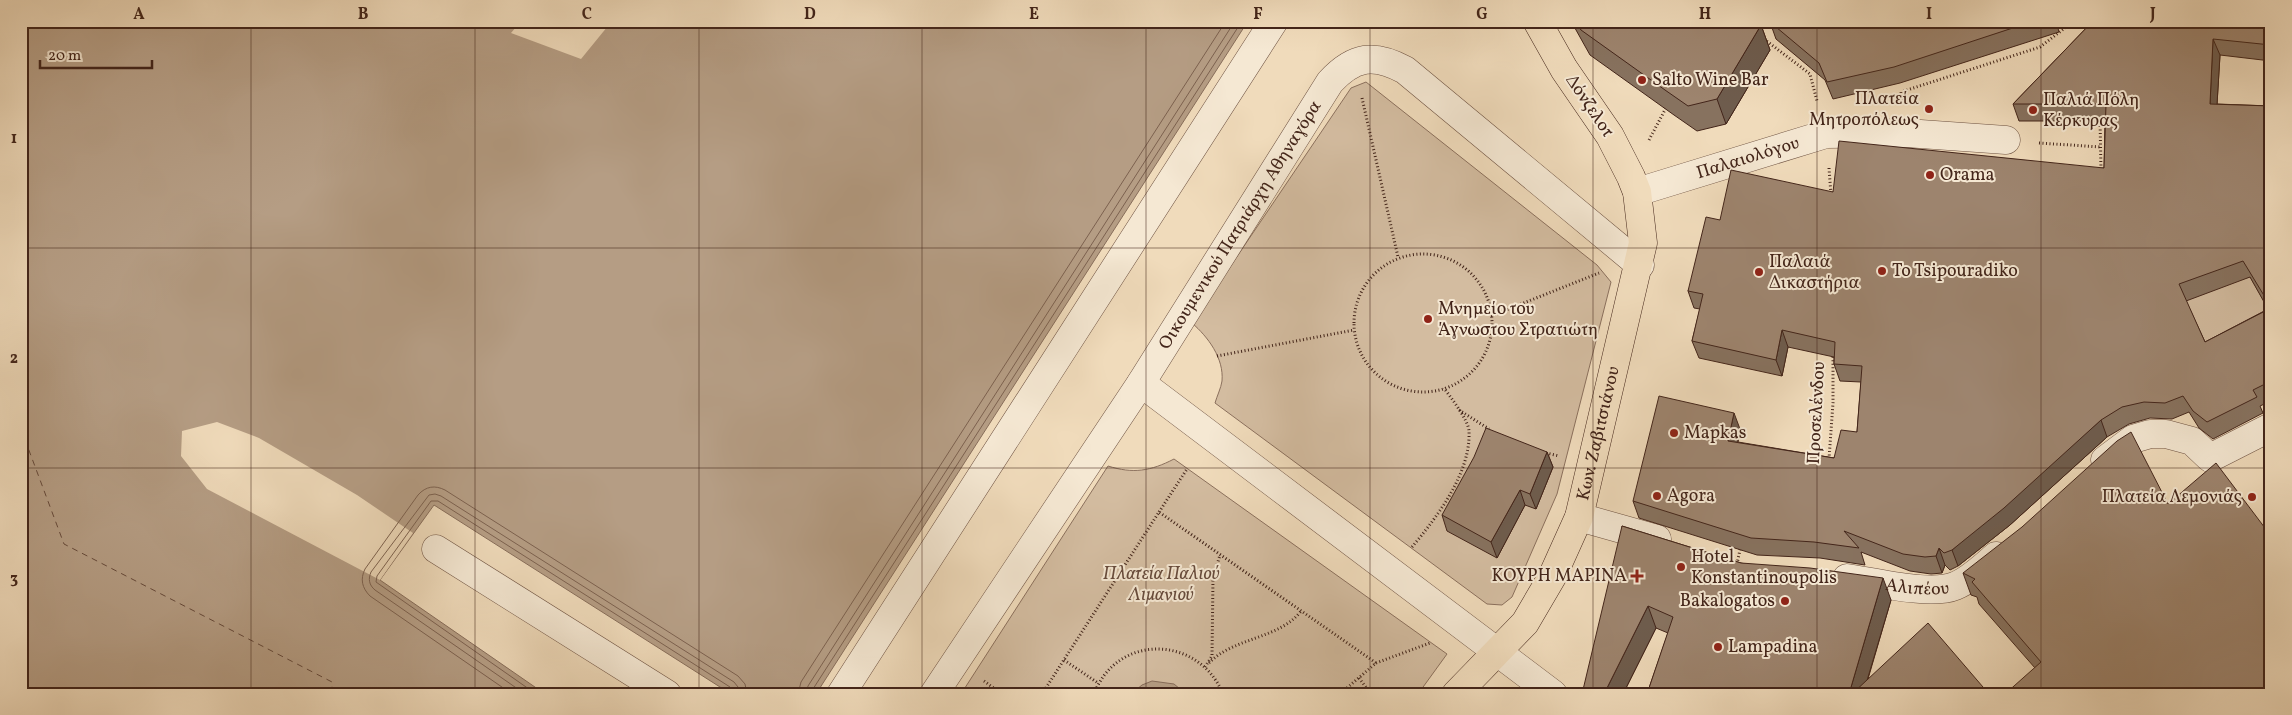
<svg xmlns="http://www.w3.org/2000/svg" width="2292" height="715" viewBox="0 0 2292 715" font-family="Vollkorn,serif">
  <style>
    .green { fill: #d3bca0; stroke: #8b705d }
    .water { fill: #b59d84; stroke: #876d5a }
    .pier { fill: #f0dbbb }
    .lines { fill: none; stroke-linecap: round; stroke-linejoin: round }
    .shore { stroke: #7c614f; stroke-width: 1 }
    .ferry { stroke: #65493a; stroke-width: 1; stroke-dasharray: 6 5; stroke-linecap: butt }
    .minor-casing { stroke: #6e5242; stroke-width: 29 }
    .major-casing { stroke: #43251a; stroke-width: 29 }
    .path { stroke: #43251a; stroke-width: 3; stroke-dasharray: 1 2.5; stroke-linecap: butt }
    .minor { stroke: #f5e8d3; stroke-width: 28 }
    .major { stroke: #f0dbbb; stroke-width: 28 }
    .wall { fill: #87725f; stroke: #43251a; fill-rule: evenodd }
    .shaded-wall { fill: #6e5c4d; stroke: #43251a }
    .building { fill: #9d846e; stroke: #43251a }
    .grid { fill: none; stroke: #43251a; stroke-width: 1; stroke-opacity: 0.55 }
    .poi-dot { fill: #8f2418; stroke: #f5e8d3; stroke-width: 2 }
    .labels { text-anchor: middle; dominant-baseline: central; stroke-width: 4; stroke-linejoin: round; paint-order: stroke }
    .poi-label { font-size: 18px; fill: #43251a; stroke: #f5e8d3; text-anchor: start }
    .street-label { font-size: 18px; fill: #43251a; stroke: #f5e8d3 }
    .park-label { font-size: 18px; font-style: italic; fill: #674b3c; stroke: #f5e8d3 }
    .neatline { fill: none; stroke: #43251a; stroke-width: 2 }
    .grid-label { font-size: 16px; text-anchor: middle; font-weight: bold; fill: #43251a }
  </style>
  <rect width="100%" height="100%" fill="#f0dbbb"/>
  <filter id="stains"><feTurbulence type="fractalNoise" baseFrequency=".004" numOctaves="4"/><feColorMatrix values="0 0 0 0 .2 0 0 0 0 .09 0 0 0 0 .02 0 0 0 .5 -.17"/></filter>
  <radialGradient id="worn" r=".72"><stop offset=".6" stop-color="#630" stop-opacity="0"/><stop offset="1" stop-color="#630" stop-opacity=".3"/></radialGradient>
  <path class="green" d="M1366 82 1597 265 1611 282 1557 494 1512 597 1502 605 1487 604 1215 403C1217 396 1221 388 1222 381 1224 358 1208 337 1192 323L1351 88Z
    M2250 277 2269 310 2204 344 2182 295Z
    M1174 459 1447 654 1418 694H961L1108 466C1133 474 1151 471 1174 459Z"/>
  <path class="water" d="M21 21H1248L816 694H731L434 505 380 580 545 694H21Z
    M1152 681 1174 684 1186 694H1131L1142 685Z"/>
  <path class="pier" d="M521 21H612L581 59 511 33Z
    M217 422 259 438 357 495 413 533 380 580 207 489 181 456 182 431Z"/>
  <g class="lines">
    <path class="shore" d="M512 694 370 596C362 588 360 579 365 569L418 495C426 486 435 485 445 490L738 676 745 684 747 694
      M525 694 375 590C369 585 368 579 371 572L429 495 435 494 441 496 734 682 738 687 739 694
      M536 694 376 582 377 576 431 501H438L730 687 733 694
      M798 694 801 682 1226 21
      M806 694 808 686 1235 21
      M812 694 813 689 1242 21"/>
    <path class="ferry" d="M21 429 64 544 332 682V694"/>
    <g class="minor-casing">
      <g id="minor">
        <path id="s1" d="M1637 192 1826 134 1906 133 2006 140"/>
        <path d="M1141 383 1553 694"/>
        <path d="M2105 460 2133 439 2150 434H2166L2192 441 2210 458 2271 427"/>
        <path d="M1579 517 1657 539"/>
        <path d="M436 549 667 694"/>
        <path id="s2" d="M1847 578C1874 582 1931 596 1955 586 1970 580 1983 567 1996 556"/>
        <path d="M841 694 1274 21"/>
        <path id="s3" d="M934 694 1141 383 1330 82C1354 56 1374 53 1405 70L1640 265"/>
      </g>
    </g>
    <g class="major-casing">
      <g id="major">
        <path id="s4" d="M1456 694 1525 623 1552 577 1579 517 1643 243 1637 192 1631 177 1610 136 1564 69 1537 21"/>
      </g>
    </g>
    <path class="path" d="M1764 39 1810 74 1817 101
      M1362 98 1398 257
      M1902 100 1901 92 2040 47 2074 21
      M2100 119 2101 170
      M1649 140 1667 106
      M2039 143 2101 147
      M1829 168 1831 195
      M1354 323a69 69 0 1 1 138 0a69 69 0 1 1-138 0Z
      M1491 316 1599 273
      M1217 356 1354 330
      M1459 410 1489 429
      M1546 453 1559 456
      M1829 459 1833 403V353
      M1159 512 1187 469
      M1412 547C1437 517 1471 473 1469 431 1468 419 1451 398 1444 388
      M1737 564 1741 545
      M1064 660 1098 683
      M1209 663C1234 637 1280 639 1301 611
      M1376 663 1430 643
      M1205 667 1212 656 1213 578 1220 555
      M1359 678 1371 694
      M984 681 1002 694
      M1042 694 1159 512 1376 663 1340 694
      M1094 694C1117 633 1199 635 1223 694"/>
    <use href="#minor" class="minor"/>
    <use href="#major" class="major"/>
  </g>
  <path class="wall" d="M1571 21H1755L1761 25 1770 50 1726 124 1697 131 1674 115 1590 55Z
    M1771 21H2056L2059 32 1900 83 1833 99 1825 80 1776 39 1770 22Z
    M2093 21H2271V61L2220 55 2217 104 2271 106V401L2260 406 2263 413 2213 439 2199 428 2189 412 2172 419 2150 418 2129 424 2107 437 2010 525 1958 566 1950 570 1945 565 1942 573 1931 574 1910 571 1861 552 1865 565 1820 558 1757 555 1639 518 1633 501 1740 429 1738 442 1834 458 1857 432 1861 382 1840 381 1834 364V357L1788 347 1782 376 1699 358 1692 341 1700 309 1694 308 1688 291 1720 220 1833 192 2104 168 2105 121H2019L2013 104ZM2250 277 2268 309 2205 342 2186 301Z
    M1547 452 1553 467 1536 509 1525 505 1497 558 1447 531 1442 515Z
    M2168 504 2271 536 2035 668 1979 604 1977 597 1971 595 1963 573Z
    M1622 526 1741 563 1891 600 1868 679 1989 694H1647L1668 633 1656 628 1623 694Z"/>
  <path class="shaded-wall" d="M1761 25 1770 50 1726 124 1717 99Z
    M2213 39 2220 55 2216 121 2210 104Z
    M1782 330 1788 347 1782 376 1776 360Z
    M1734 413 1740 429 1735 457 1728 441Z
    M2101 420 2107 437 2010 525 1958 566 1952 550Z
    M1547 452 1553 467 1536 509 1530 494Z
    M1520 490 1525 505 1497 558 1491 542Z
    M1939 548 1945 565 1942 573 1936 556Z
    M1883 578 1891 600 1863 694H1849Z
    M1648 606 1656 628 1623 694H1604Z"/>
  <path class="building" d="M1575 21H1755L1761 25 1717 99 1688 106 1665 90 1581 30Z
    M1771 21H2034L1894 67 1827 82 1819 63 1770 22Z
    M2093 21H2271V45L2213 39 2210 104 2271 106V307L2243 261 2179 284 2205 342 2271 308V381L2253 390 2257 397 2207 422 2193 411 2183 396 2165 403 2144 402 2122 407 2101 420 2004 508 1952 550 1944 553 1939 548 1936 556 1925 557 1903 554 1844 531 1859 548 1814 542 1751 538 1633 501 1659 396 1734 413 1728 441 1834 458 1841 430 1857 432 1862 366 1834 364 1835 342 1782 330 1776 360 1692 341 1703 294 1688 291 1706 217 1720 220 1731 170 1833 192 1839 141 2104 168 2106 104H2013Z
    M1486 428 1547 452 1530 494 1520 490 1491 542 1442 515 1474 457Z
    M2131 432 2168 504 2216 463 2271 536V694H2005L2041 662 1972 582 1975 579 1963 573 2022 527 2117 441Z
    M1622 526 1741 563 1810 568 1883 578 1849 694H1647L1673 617 1648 606 1604 694H1582Z
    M1928 623 1989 694H1852Z
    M1541 689 1550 694H1539Z"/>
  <path class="grid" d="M251 21V694M475 21V694M699 21V694M922 21V694M1146 21V694M1370 21V694M1593 21V694M1817 21V694M2041 21V694M21 248H2271M21 468H2271"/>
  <g class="poi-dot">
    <circle cx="1642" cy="80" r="5"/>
    <circle cx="1929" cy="109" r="5"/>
    <circle cx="2033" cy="110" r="5"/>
    <circle cx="1930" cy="175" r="5"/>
    <circle cx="1882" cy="271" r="5"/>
    <circle cx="1759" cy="272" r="5"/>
    <circle cx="1428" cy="319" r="5"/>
    <circle cx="1674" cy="433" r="5"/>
    <circle cx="1657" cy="496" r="5"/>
    <circle cx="2252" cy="497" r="5"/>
    <circle cx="1681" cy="567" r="5"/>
    <path d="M1634.5 568.5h5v5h5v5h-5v5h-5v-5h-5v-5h5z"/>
    <circle cx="1785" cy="601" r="5"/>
    <circle cx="1718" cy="647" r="5"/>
  </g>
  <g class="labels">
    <g class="poi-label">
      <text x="1652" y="80">Salto Wine Bar</text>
      <text x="1919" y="99" text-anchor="end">Πλατεία<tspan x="1919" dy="21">Μητροπόλεως</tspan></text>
      <text x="2043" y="100">Παλιά Πόλη<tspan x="2043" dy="21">Κέρκυρας</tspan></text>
      <text x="1940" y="175">Orama</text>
      <text x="1769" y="262">Παλαιά<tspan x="1769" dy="21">Δικαστήρια</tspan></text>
      <text x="1892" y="271">To Tsipouradiko</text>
      <text x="1438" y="309">Μνημείο του<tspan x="1438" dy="21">Άγνωστου Στρατιώτη</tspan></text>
      <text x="1684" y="433">Mapkas</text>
      <text x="1667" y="496">Agora</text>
      <text x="2242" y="497" text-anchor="end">Πλατεία Λεμονιάς</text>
      <text x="1691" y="557">Hotel<tspan x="1691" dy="21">Konstantinoupolis</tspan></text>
      <text x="1627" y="576" text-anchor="end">ΚΟΥΡΗ ΜΑΡΙΝΑ</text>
      <text x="1775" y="601" text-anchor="end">Bakalogatos</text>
      <text x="1728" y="647">Lampadina</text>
    </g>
    <g class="street-label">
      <text transform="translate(1589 106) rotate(56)">Δόνζελοτ</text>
      <text stroke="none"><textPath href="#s1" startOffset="116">Παλαιολόγου</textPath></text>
      <text stroke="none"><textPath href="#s3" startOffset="560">Οικουμενικού Πατριάρχη Αθηναγόρα</textPath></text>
      <text transform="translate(1817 413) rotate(-87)">Προσελένδου</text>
      <text stroke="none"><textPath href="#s4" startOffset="304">Κων. Ζαβιτσιάνου</textPath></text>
      <text stroke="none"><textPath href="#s2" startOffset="71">Αλιπέου</textPath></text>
    </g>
    <g class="park-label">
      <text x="1161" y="574">Πλατεία Παλιού<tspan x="1161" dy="21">Λιμανιού</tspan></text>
    </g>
  </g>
  <rect width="2292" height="715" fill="none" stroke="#f0dbbb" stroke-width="55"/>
  <path d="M40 60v8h112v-8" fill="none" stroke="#43251a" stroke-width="2.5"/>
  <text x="48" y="60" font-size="15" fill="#43251a" stroke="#f5e8d3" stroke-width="4" paint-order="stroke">20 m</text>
  <rect x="28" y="28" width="2236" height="660" class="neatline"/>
  <g class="grid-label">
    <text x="139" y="19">A</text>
    <text x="363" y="19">B</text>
    <text x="587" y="19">C</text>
    <text x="810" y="19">D</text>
    <text x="1034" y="19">E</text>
    <text x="1258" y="19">F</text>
    <text x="1482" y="19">G</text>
    <text x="1705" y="19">H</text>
    <text x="1929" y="19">I</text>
    <text x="2153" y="19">J</text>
    <text x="14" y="143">1</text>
    <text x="14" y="363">2</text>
    <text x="14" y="583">3</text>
  </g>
  <rect width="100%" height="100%" filter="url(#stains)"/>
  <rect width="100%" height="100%" fill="url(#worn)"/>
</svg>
